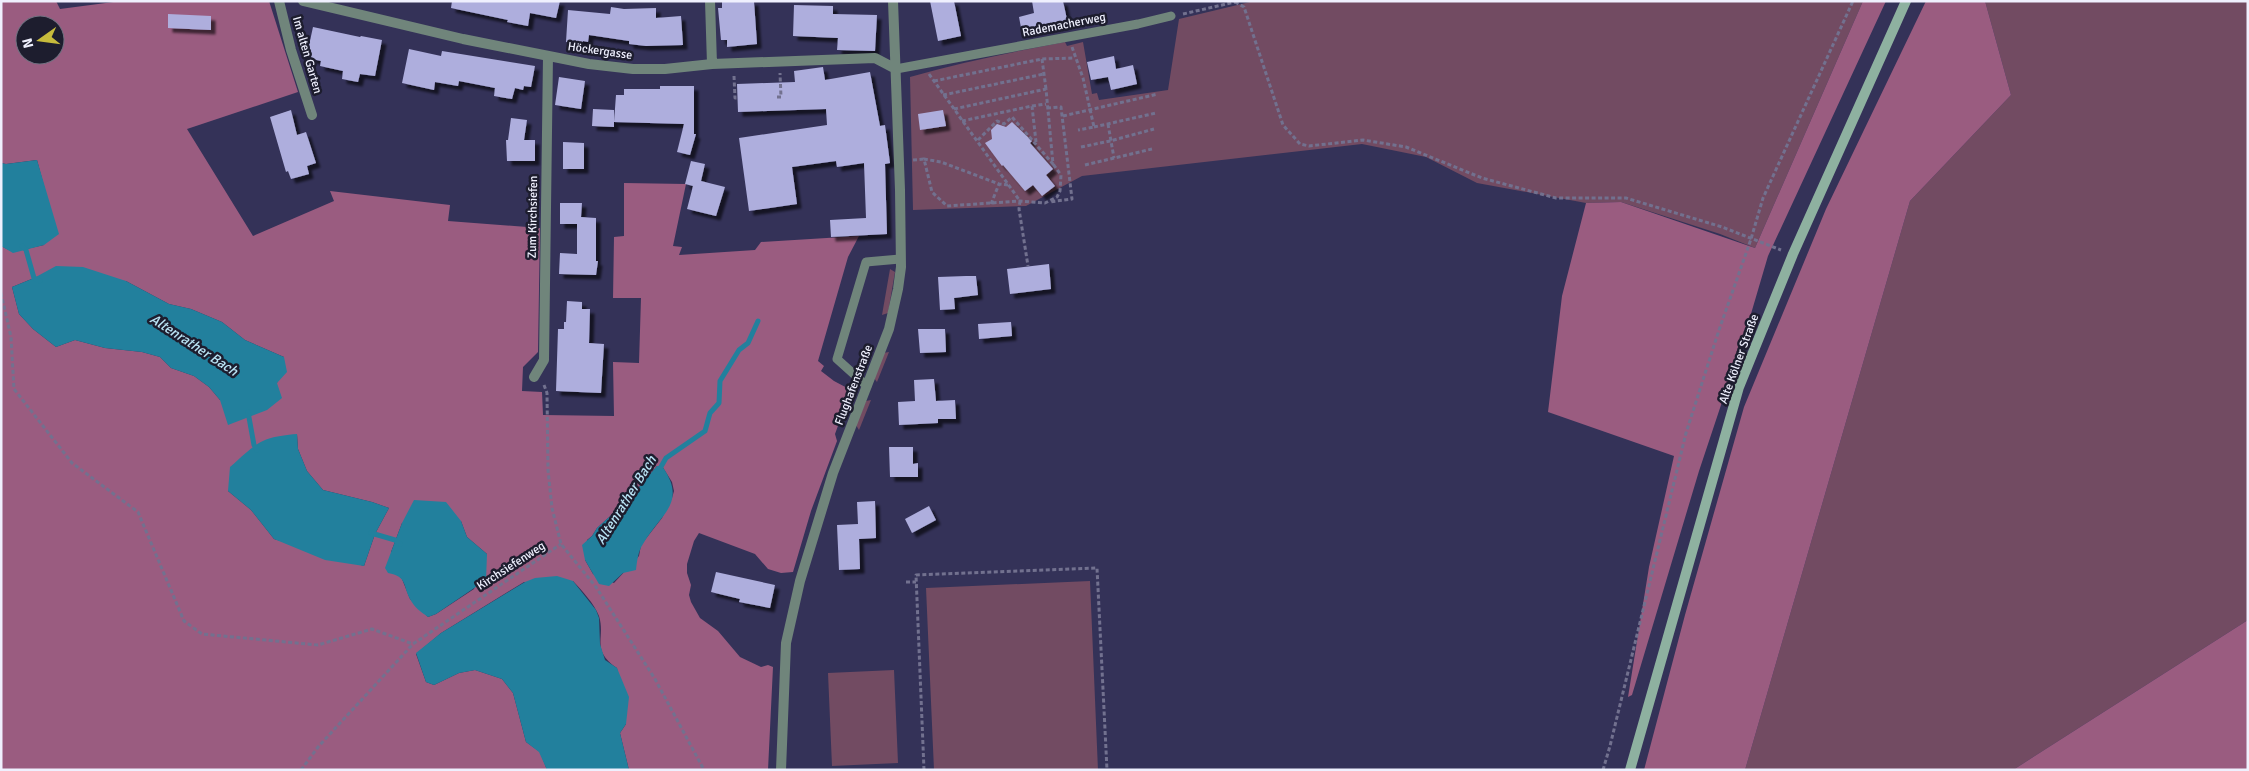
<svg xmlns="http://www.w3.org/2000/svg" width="2249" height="771" viewBox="0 0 2249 771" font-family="Signika,sans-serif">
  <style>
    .green { fill: #724b62 }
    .forest { fill: #9a5c80; fill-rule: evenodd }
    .water { fill: #22809d }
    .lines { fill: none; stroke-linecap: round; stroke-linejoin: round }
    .stream { stroke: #22809d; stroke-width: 5 }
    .building { fill: #aeaedd; filter: url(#shadow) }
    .path { stroke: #72718f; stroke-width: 3; stroke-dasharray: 4 2.5; stroke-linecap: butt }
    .lane { stroke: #70857b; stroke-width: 9 }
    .street { stroke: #70857b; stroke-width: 10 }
    .secondary { stroke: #8eb1a0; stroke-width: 10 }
    .labels { text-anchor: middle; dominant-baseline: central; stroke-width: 5; stroke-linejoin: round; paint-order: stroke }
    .street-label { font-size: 12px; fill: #eff0fe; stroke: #1d1d2e }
    .water-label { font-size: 14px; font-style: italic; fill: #bae4f5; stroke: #1d1d2e }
  </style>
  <defs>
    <filter id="shadow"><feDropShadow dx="4.5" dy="4.5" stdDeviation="1" flood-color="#0009"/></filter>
  </defs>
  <rect width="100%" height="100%" fill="#343258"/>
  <path class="green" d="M1254 1H1863L1755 248 1720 234 1621 202 1586 203 1477 183 1426 157 1362 144 1082 176 1026 206 913 210 910 77C961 62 1013 52 1065 42L1067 46 1083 42 1092 94 1097 93 1099 100 1168 90 1179 19Z
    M1985 1H2248V620L2013 770H1745L1910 201 2011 95Z
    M890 269 895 272 888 313 882 315Z
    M889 352 877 382 874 378 883 353Z
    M871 400 859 430 856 425 866 401Z
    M1090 581 1098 770H934L926 588Z
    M894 670 898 763 832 766 828 673Z"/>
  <path class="forest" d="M1 1H56L60 9 121 1H269L298 92 187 129 253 236 334 201 330 191 450 205 448 221 540 228 538 352 523 367 522 391 542 392 543 415 614 416 613 362 639 363 641 298H613L614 237 624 236V183L686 184 673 246 682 247 679 255 755 250 761 242 859 236 848 257 818 361 824 366 821 371 834 381 851 390 835 434 837 441 811 511 793 572 781 573 768 569 755 554 699 533 694 541 687 564V573L691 585 689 595 691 602 700 618 718 631 740 657 761 667 768 665 773 667 768 770H629L620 733 626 724 617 668C590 649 606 639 599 616 594 603 582 591 573 581L524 582 441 633 416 654 426 682 434 685 459 673 475 670 502 679 513 693 526 742 540 752 547 770H1V246L13 252 44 245 47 197 37 160 6 164 1 163ZM25 25H55V55H25ZM34 278 126 281 169 304 191 309 222 322 245 340 284 357 277 383 220 400 209 387 194 376 171 368 160 357 142 352 105 348 75 340 56 347 33 329 19 314 12 287ZM297 434 298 449 307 471 323 490 372 502 389 508 375 534 364 566 274 539 251 510 228 491ZM657 466H662L672 482 674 491 672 498 662 518 641 545 639 556 614 583 593 574 585 560 587 540 592 536 597 528 628 500ZM461 521 467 537 487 554 474 589 436 614 428 617 410 599 402 579 397 574 391 552 402 523Z
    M1863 1H1886L1768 256 1748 324 1699 471 1632 695 1628 697 1649 567 1674 456 1548 412 1562 296 1586 203 1621 202 1755 248Z
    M1926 1H1985L2011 95 1910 201 1745 770H1644L1685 615 1744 407 1826 209Z
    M2248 620V770H2013Z"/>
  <path class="water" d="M37 160 59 234 44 245 13 253 1 246V163L6 164Z
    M56 266 83 267 126 281 169 304 191 309 222 322 245 340 284 357 287 372 277 383 282 398 267 410 228 425 220 400 209 387 194 376 171 368 160 357 142 352 105 348 75 340 56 347 33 329 19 314 12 287 34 278Z
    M297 434 298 449 307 471 323 490 372 502 389 508 375 534 364 566 325 560 274 539 251 510 228 491 230 467C257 443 260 437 297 434Z
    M657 466H662C688 503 661 513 643 544 638 551 637 562 636 570L623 573 609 586 599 584 585 560 582 545 592 536 597 528 628 500Z
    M414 500 446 502 461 521 467 537 487 554 486 580 436 614 428 617C421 612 414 607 410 599 403 586 407 576 388 573L385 568 402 523Z
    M557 576 573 581 596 610 599 618 600 644 605 660 617 668 629 697 626 724 620 733 629 770H547L539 752 526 742 513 693 502 679 475 670 459 673 434 685 426 682 416 653 441 633 525 582 535 578Z"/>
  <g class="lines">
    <path class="stream" d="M22 246 26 250 34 278 40 281
      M248 412 254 445 257 450
      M658 472 666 458 705 431 710 413 719 403 720 381 739 350 748 343 758 321
      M371 533 395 540 400 544"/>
  </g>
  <path class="building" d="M452 1H560L556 18 530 13 528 26 507 22 508 20 451 8Z
    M754 1 757 44 727 47V40H721L718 8H722V2Z
    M930 1H954L961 36 938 41Z
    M1032 1H1063L1068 24 1022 33 1019 17 1034 13Z
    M794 5 833 6V14L877 15 875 51 837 50 838 38 793 36Z
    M611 7 624 9 656 8V18L681 16 683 45 646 46 629 44V41L589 35 588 42 583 41 582 44 566 42 568 10 610 14Z
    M168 14 211 16V30L168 28Z
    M313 27 360 37 361 36 382 40 375 76 360 74 358 82 342 79 343 71 320 66 321 61 312 59 308 50Z
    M409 49 441 56 442 51 535 66 531 87 524 86 523 90 515 88 512 99 494 96 495 88 459 81 458 86 435 82 434 90 402 83Z
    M1114 56 1116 69 1133 65 1137 84 1111 90 1108 77 1091 80 1087 62Z
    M823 67 825 80 870 72 880 126 885 125 890 163 885 164 887 234 831 237 830 220 866 218 864 163 837 167 836 161 792 167 797 204 749 211 739 138 827 125 826 109 738 112 737 84 795 82 794 71Z
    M559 77 585 81 581 109 555 105Z
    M660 86H694V134H696L690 155 677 152 684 124 614 122 616 95H624V89H660Z
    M593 109 614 110V127L592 126Z
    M291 110 297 135 306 132 316 163 307 166 309 174 291 179 288 171 286 172 270 117Z
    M943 110 946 126 920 130 918 114Z
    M511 118 527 120 524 140H535V161H507L506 140H508Z
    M1012 122 1032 141 1030 143 1053 169 1046 175 1055 186 1042 196 1033 185 1025 191 1003 165 1002 166 985 143 992 139 991 130 997 124 1006 127Z
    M563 142 584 143V169H563Z
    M691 161 705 164 701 181 725 187 716 216 687 209 693 186 685 184Z
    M560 203H582L581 217 596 218V261H598L596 275 559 274 560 253 577 254V224H560Z
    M1049 264 1051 289 1010 294 1007 269Z
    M966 276H976L978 295 954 298 955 309 940 310 938 277Z
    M567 301 582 302V309H590L589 343 604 344 601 393 556 391 558 329H564V322H566Z
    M1011 322 1012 336 979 339 978 324Z
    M918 329H945L946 352 920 353Z
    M934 379 936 401 955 400 956 419H938V423L899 425 898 402 915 401 914 380Z
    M889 447H913V464L918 463V477H890Z
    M875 501 876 538 859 539 860 569 839 570 837 525 858 524 857 502Z
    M929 506 936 520 912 533 905 519Z
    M716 572 775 585 770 608 739 602 740 599 711 592Z"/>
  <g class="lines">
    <path class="path" d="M1235 2 1244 7 1283 125 1300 144 1309 146 1363 140 1406 147 1482 178 1556 198H1626L1722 227 1781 250
      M1183 14 1235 2
      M1072 47 1083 78 1094 127 1078 130
      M1042 59 1046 89
      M929 74 1020 201 1019 209 1028 266
      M734 76 735 98H737
      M934 81 1042 59 1074 58
      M943 95 1044 74
      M777 97H781L780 73
      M1032 106 1046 104
      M1047 108 1061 107 1072 199 1049 202
      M954 109 1046 89 1053 164 1012 117 1004 124 997 121 977 141
      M1063 116 1158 94
      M962 121 1032 106 1036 142
      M1108 124 1114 158
      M1094 127 1156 113
      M1081 147 1110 141 1154 129
      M913 160 924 159
      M1085 165 1152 149
      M1008 185 999 184 941 162 924 159 932 192 947 206 1020 201 1045 203 1057 197 1060 191 1061 175 1053 164
      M991 204 999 184
      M1 293 11 337 14 389 72 463 138 512 184 621 202 634 318 645 372 629 413 644
      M544 385 547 393 548 470 552 508 561 544 596 587 655 679 704 770
      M906 582H916
      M301 770 318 747 413 644 561 544
      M924 770 916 575 1097 568 1107 770
      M1603 770 1610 746 1686 433 1719 330 1751 239 1763 198 1853 1"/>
    <path class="lane" d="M896 69 1138 24 1171 16
      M867 386 837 359 866 262 900 259"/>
    <path class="street" d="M279 1 291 50 312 115
      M303 1 463 39 589 64 633 69H665L712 64 875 58 896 69
      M710 1 712 64
      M534 377 544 360 548 56
      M781 770 786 643 800 581 833 473 889 329 898 289 901 267 900 190 893 1"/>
    <path class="secondary" d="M1630 770 1739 387 1793 254 1906 1"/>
  </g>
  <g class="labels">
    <g class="street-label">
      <text transform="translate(1064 25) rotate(-11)">Rademacherweg</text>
      <text transform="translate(600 51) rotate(8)">Höckergasse</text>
      <text transform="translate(307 55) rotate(74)">Im alten Garten</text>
      <text transform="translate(533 217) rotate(-89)">Zum Kirchsiefen</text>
      <text transform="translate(1739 359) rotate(-70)">Alte Kölner Straße</text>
      <text transform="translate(854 385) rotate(-69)">Flughafenstraße</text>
      <text transform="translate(511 566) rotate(-33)">Kirchsiefenweg</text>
    </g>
    <g class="water-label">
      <text transform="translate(194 345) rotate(33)">Altenrather Bach</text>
      <text transform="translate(626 500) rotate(-58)">Altenrather Bach</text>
    </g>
  </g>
  <rect width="2249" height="771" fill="none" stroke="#eff0fe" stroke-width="5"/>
  <g transform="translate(40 40) rotate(256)"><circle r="24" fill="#1d1d2e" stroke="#717181"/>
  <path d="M0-4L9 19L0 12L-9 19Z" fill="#c7bb3c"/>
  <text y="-8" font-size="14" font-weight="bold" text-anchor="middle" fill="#eff0fe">N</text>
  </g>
</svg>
